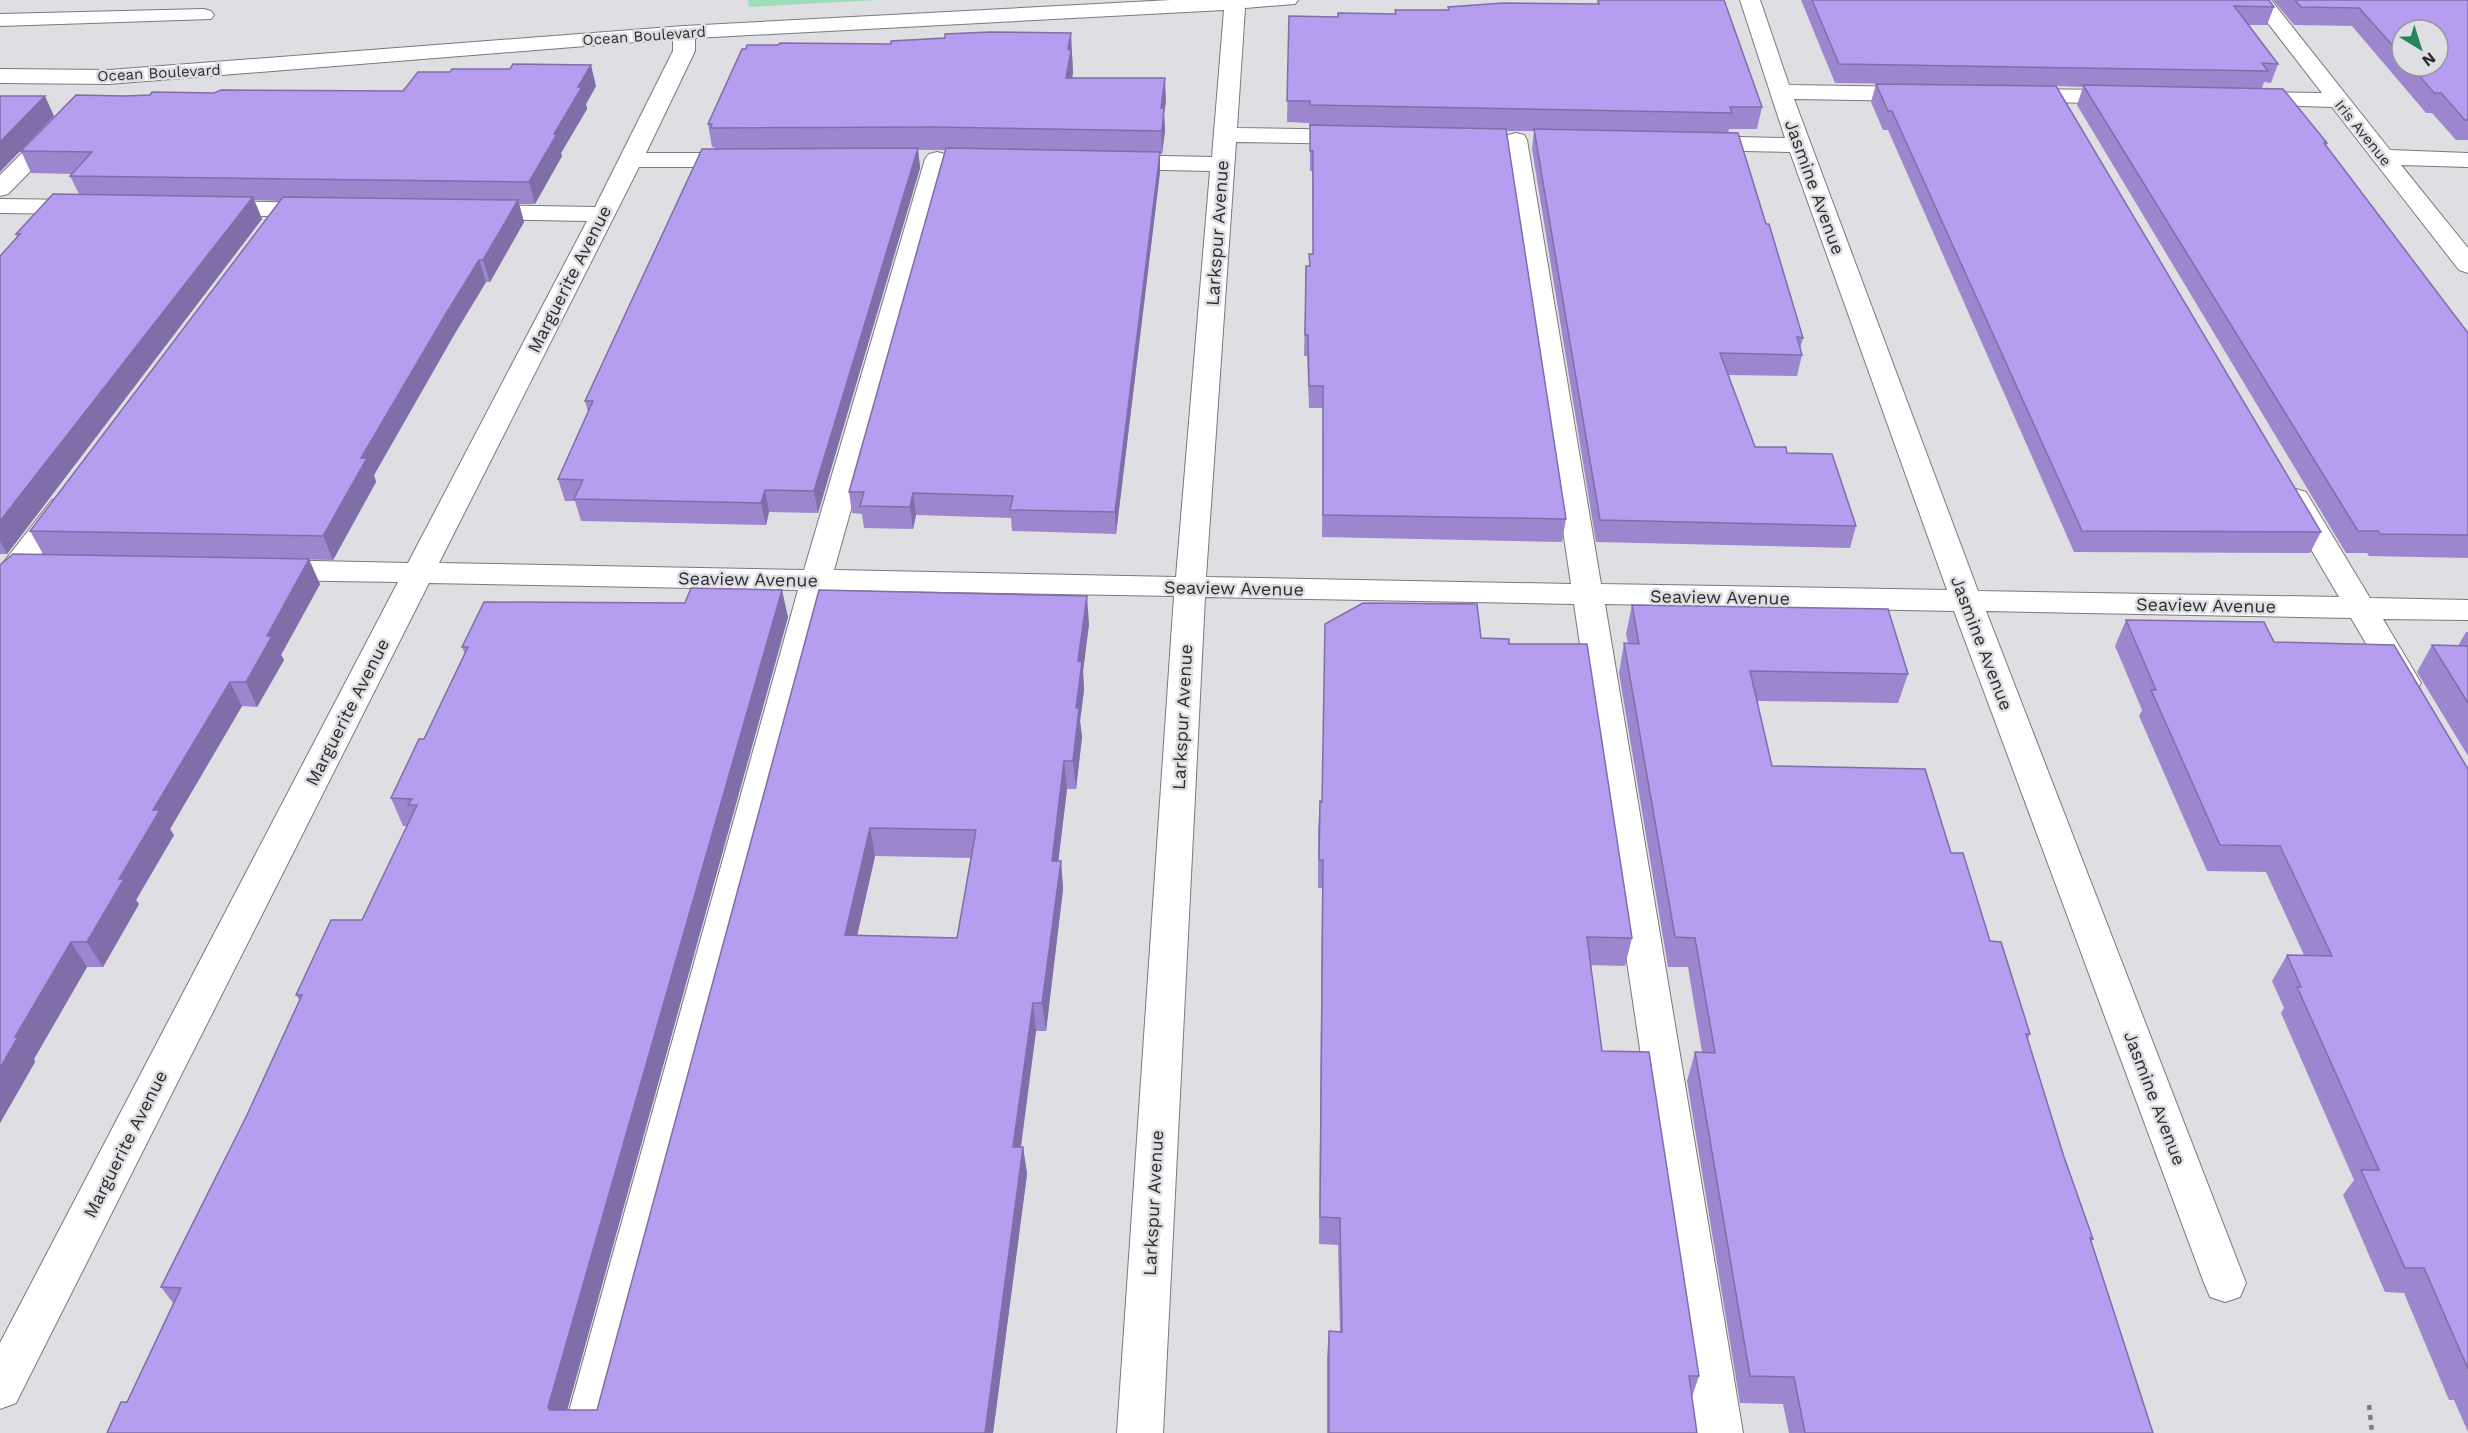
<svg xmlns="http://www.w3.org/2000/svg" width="2468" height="1433" viewBox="0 0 2468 1433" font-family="'Work Sans',sans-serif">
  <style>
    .green { fill: #9ddeba }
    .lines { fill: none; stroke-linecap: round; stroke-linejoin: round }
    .minor-casing { stroke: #7a797c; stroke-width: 2 }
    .path { stroke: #7f7e81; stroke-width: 4.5; stroke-dasharray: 5 5; stroke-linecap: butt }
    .minor { fill: #fff; fill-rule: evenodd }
    .wall { fill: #9c87ce; fill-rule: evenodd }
    .shaded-wall { fill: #7f6ea8 }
    .building { fill: #b59df0; stroke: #7f6ea8; stroke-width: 1.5; fill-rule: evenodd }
    .labels { text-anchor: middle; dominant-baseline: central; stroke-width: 5; stroke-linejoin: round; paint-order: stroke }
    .far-street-label { font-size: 15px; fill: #2e2d2f; stroke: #dfdee2 }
    .street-label { font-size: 18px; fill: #2e2d2f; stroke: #dfdee2 }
  </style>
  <rect width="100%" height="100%" fill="#dfdee2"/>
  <path class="green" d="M748 0H878L749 7Z"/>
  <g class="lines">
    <g class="minor-casing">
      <path id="minor" d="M1171 0H1298L1295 4 1245 8 1237 128 1355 130 1363 132 1366 137 1363 142 1355 144 1236 142 1206 577 1571 584 1505 140 1508 135 1516 133 1524 135 1527 140 1601 584 1947 590 1790 152 1698 150 1690 148 1687 143 1690 138 1698 136 1785 138 1740 0H1760L1789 85 1919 87 1927 89 1930 94 1927 99 1919 101 1794 99 1978 591 2339 597 2281 498 2286 492 2296 489 2306 492 2370 598 2468 600V620L2383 619 2421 683 2416 691 2405 694 2394 691 2351 618 1986 611 2246 1283 2240 1297 2225 1302 2210 1297 2204 1283 1954 611 1605 604 1743 1433H1697L1574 604 1205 597 1163 1433H1117L1174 596 829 590 609 1433H563L798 590 429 583 16 1403 0 1409V1343L398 582 268 580 257 577 253 570 257 563 268 560 408 563 587 221 476 219 467 217 464 212 467 207 476 205 595 207 673 51V39L109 84 0 83V69L109 70 684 26ZM1224 10 1212 157 1116 155 1108 157 1104 162 1108 167 1116 169 1210 171 1176 577 834 570 949 159 945 154 937 152 929 154 925 159 804 570 439 563 639 167H743L751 165 755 160 751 155 743 153H646L695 51V38Z
        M2250 0H2271L2390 150 2468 153V167L2401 165 2468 248V273L2459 270 2332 107 2239 104 2236 99 2239 94 2247 92 2322 93Z
        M204 9 211 11 214 15 211 19 0 26V14Z
        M2016 89 2126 90 2134 92 2137 97 2134 102 2126 104 2008 101 2005 96 2008 91Z
        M58 123 66 125 69 130 66 135 8 194 0 196V175L50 125Z
        M0 199 85 200 94 202 97 207 94 212 85 214 0 213Z
        M212 201 319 203 328 205 331 210 328 215 319 217 212 215 203 213 200 208 203 203Z
        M62 497 72 500 77 506 11 595 0 598V567L52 500Z"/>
    </g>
    <path class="path" d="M2369 1405 2372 1433"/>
    <use href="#minor" class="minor"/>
  </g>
  <path class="wall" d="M1598 0H1724L1762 107 1757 129H1729L1728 133 1803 338 1800 349 1802 355 1797 376 1728 375 1755 447 1787 453 1856 526 1850 548 1596 542 1532 149 1534 131H1506L1566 519 1562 542 1322 537 1323 408H1309L1307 356H1304L1306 266H1309V254H1313L1312 171H1310V127L1309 123 1287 122 1289 16 1337 17 1395 14 1448 10V7L1597 4Z
    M1801 0H2269L2274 7 2267 25H2248L2278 64 2271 83 2264 82 2262 88 2327 143 2326 146 2468 333V558L2369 556 2367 553H2346L2077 105 2083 87 2056 86 2321 532 2310 553 2074 552 1888 130H1883L1871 102 1876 84 1971 85 1835 83Z
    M2273 0H2468V140H2456L2432 113H2426L2352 26 2294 25ZM2402 30 2438 66H2402Z
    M945 38 1072 55 1073 73 1072 78 1166 101 1164 113 1165 130 1162 154H1160V172L1116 534 1012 531 1011 518 916 515 913 529 864 528 862 514 852 513 849 492 946 150H918L920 168 818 513 769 512 766 525 581 521 575 501H565L558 479 588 412 585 401 715 149 714 147H712L708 124 778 45 891 44Z
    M596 86 586 104 587 109 561 153 562 156 535 204H519L524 222 490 282H486L454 335 374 475 376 482 333 560 186 557 320 584 281 655 284 660 257 707 242 706 170 829 174 835 136 900 139 904 103 967H87L34 1059 35 1062 0 1123V565L43 554 30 531 280 201 254 200 262 219 7 554H0V256L17 237 16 234 79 194 70 176 72 174 31 173 21 151 124 96 214 93 403 91Z
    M819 590 1089 624 1083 671 1084 690 1080 721 1082 737 1076 789H1067L1058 861H1061L1063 889 1046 1031H1036L1021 1147H1023L1027 1174 993 1433H107L127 1402 173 1303 161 1287 247 1115 300 1001 296 995 362 920 407 826H403L391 798 424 739 465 654 462 647 788 617 567 1410H597ZM875 856 971 858 957 938 857 935Z
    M1632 605 1908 674 1898 703 1757 701 1772 766 1951 853 2030 1034 2028 1039 2064 1157 2093 1239 2091 1241 2153 1433H1789L1783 1404 1740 1403 1687 1081 1695 1052H1702L1688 967H1668L1619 673 1624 643H1628L1626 634Z
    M2126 620 2274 642 2468 769V1432L2454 1400H2449L2404 1293 2385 1292 2343 1195 2354 1180 2281 1013 2284 1008 2272 981 2287 955H2304L2266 872 2207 871 2139 716 2142 710 2115 646Z
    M1325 624 1481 638 1509 644 1632 938 1625 966 1590 965 1602 1051 1699 1376 1692 1397 1697 1433H1327V1357L1329 1331 1340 1332 1338 1245 1319 1244 1322 888H1318V830L1320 801 1322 802Z
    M2466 632H2468V756L2417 672 2432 645 2458 646Z"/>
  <path class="shaded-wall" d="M1071 33 1073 73 1067 100 1066 78 1068 49Z
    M591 65 596 86 586 104 587 109 561 153 562 156 535 204 529 182 578 87Z
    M1165 78 1166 101 1164 113 1165 130 1162 154 1161 108Z
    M45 96 54 116 0 172V142Z
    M918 148 920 168 818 513 814 491Z
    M1160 152V172L1116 534 1115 512Z
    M253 197 262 219 7 554 0 541V521Z
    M518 200 524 222 490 282 483 260Z
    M479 260 486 282 454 335 374 475 376 482 333 560 323 536 361 458 447 312Z
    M765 490 769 512 766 525 761 503Z
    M913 493 916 515 913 529 910 507Z
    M309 559 320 584 281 655 284 660 257 707 246 682 267 636Z
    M782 590 788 617 561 1432 548 1407Z
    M1087 596 1089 624 1083 671 1084 690 1080 721 1082 737 1076 789 1073 761 1078 661Z
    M230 682 242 706 170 829 174 835 136 900 139 904 103 967 87 942 153 810Z
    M1064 761 1067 789 1055 889 1052 861Z
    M870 828 875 856 851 963 845 935Z
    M1061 861 1063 889 1046 1031 1042 1003Z
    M71 942 87 967 34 1059 35 1062 0 1123V1068L15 1037Z
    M1033 1003 1036 1031 1017 1174 1013 1147Z
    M1023 1147 1027 1174 993 1433H985Z"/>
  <path class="building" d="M1598 0H1724L1762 107H1730L1732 113 1310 105V101H1287L1289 16 1338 17V13L1396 14 1395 10H1449L1448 7 1503 3 1599 4Z
    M1812 0H2269L2274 7 2234 6 2278 64 2262 63 2268 71 1839 64Z
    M2295 0H2468V120H2465L2441 93H2434L2411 66H2438V30H2402V56L2359 8 2301 7Z
    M990 32 1071 33 1068 49 1071 51 1066 78H1165L1161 108H1164L1162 131 934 127 711 128 712 124H708L742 49H746L747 45H778L780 43 891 44V41L945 38V34Z
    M513 64 591 65 578 87H582L554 134H557L529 182 70 176 92 152 21 151 76 95 124 96 150 95 152 92 214 93 221 90 403 91 418 72H450L452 69H510Z
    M1876 84 2056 86 2321 532 2082 531 1892 111H1888Z
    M2083 85 2283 89 2327 143H2324L2468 333V535L2380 534 2378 531H2358Z
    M0 96H45L0 142Z
    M1310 125 1506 129 1566 519 1323 515V386H1309L1308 335H1305L1306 266H1310L1309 254H1313V151H1310Z
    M1534 129 1738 133 1766 224H1769L1803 338 1797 337 1802 355 1720 353 1755 447H1786L1787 453 1832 454 1856 526 1600 520Z
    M918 148 814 491 765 490 761 503 574 499 583 480 558 479 593 401H585L702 149Z
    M946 148 1160 152 1115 512 1010 510 1013 496 913 493 910 507 860 506 864 492H849Z
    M53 194 253 197 0 521V256L20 234H16Z
    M283 197 518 200 483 260H479L447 312 361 458H367L323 536 30 531Z
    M13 554 309 559 267 636H272L246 682H230L153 810H160L119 879H124L87 942H71L15 1037H18L0 1068V565Z
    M691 588 782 590 548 1407 550 1410H597L819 590 1087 596 1078 661 1082 662 1076 708H1079L1073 761H1064L1052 861H1061L1042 1003H1033L1013 1147H1023L985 1433H107L121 1402H127L181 1288 161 1287 247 1115 302 995H296L331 920H362L417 805H408L412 799 391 798 419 739H424L468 647H462L484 602 685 603ZM870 828 976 830 957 938 845 935Z
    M1363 603 1477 604 1481 638 1509 639V644H1587L1632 938 1587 937 1602 1051 1649 1052 1699 1376H1689L1697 1433H1329V1331L1342 1332 1340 1218 1320 1217 1323 860H1319L1320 801 1322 802 1325 624Z
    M1632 605 1888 609 1908 674 1750 671 1772 766 1925 769 1951 853H1963L1990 941 2001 942 2030 1034H2026L2064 1157 2093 1239 2090 1238 2153 1433H1805L1794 1377 1750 1376 1695 1052 1715 1053 1695 938 1675 937 1624 643 1639 644Z
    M2126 620 2264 622 2274 642 2394 645 2468 769V1369L2424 1268H2405L2361 1170H2379L2297 987H2301L2287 955 2332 956 2280 846 2220 845 2151 690H2156Z
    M2432 645 2468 646V703Z"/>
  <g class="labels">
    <g class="far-street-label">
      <text transform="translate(644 36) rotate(-4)">Ocean Boulevard</text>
      <text transform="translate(159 73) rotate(-3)">Ocean Boulevard</text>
      <text transform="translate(2363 133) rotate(51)">Iris Avenue</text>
    </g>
    <g class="street-label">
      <text transform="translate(1815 187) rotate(70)">Jasmine Avenue</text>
      <text transform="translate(1217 233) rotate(-86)">Larkspur Avenue</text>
      <text transform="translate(569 279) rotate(-63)">Marguerite Avenue</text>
      <text transform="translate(748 579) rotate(1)">Seaview Avenue</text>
      <text transform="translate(1234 588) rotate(1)">Seaview Avenue</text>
      <text transform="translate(1720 597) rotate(1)">Seaview Avenue</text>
      <text transform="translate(2206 605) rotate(1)">Seaview Avenue</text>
      <text transform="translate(1982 643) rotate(69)">Jasmine Avenue</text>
      <text transform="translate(347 712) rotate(-63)">Marguerite Avenue</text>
      <text transform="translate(1182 717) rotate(-87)">Larkspur Avenue</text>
      <text transform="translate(2155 1098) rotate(69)">Jasmine Avenue</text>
      <text transform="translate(125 1144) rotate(-63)">Marguerite Avenue</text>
      <text transform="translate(1153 1203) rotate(-87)">Larkspur Avenue</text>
    </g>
  </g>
  <g transform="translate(2420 48) rotate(142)"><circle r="28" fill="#dfdee2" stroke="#98979a" stroke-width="1.5"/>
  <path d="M0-4.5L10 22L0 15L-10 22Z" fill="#26845b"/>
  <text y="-9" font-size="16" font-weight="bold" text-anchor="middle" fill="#2e2d2f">N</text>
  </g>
</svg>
